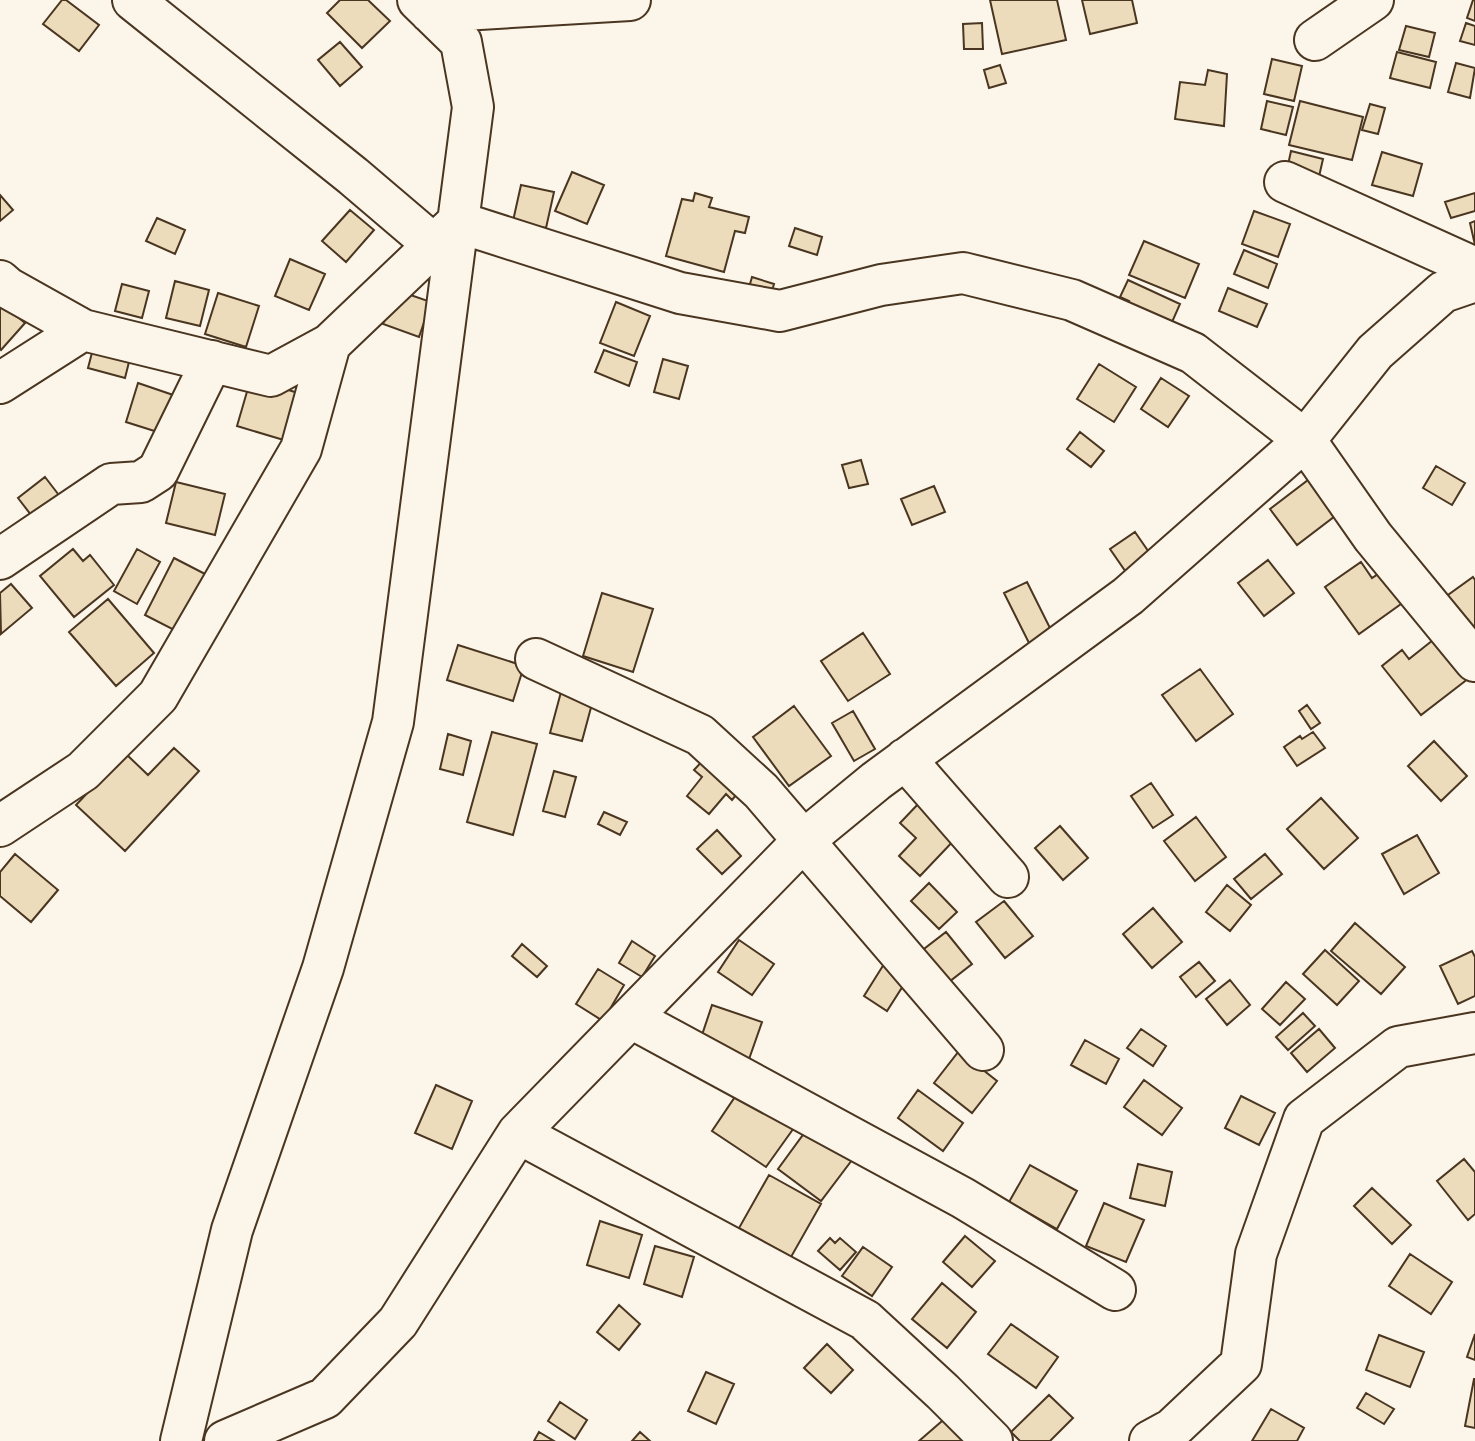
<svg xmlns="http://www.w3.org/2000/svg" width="1475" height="1441" viewBox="0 0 1475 1441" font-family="Poppins,sans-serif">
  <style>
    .building { fill: #ecdcbc; stroke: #4a3520; stroke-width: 2 }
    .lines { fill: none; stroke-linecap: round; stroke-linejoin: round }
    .minor-casing { stroke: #4a3520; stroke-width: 44 }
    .minor { stroke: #fbf6e9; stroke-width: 40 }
  </style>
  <rect width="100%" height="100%" fill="#fbf6e9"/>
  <path class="building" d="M62 0H66L99 25 79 51 43 24Z
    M340 0H368L390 21 362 48 327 13Z
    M990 0H1057L1066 40 1002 54Z
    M1082 0H1132L1137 23 1090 34Z
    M1473 0H1475V21L1467 18Z
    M982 23 983 49H964L963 24Z
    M1466 23 1475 26V45L1460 41Z
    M1406 26 1435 33 1429 57 1399 50Z
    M340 42 362 67 340 86 318 60Z
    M1397 52 1436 62 1430 88 1390 78Z
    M1272 59 1302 66 1294 101 1264 94Z
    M1456 63 1475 68 1470 98 1448 92Z
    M1000 65 1006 83 989 88 984 70Z
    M1208 70 1227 74 1224 126 1175 119 1180 82 1205 85Z
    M1267 101 1293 107 1286 135 1261 129Z
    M1300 101 1363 117 1352 160 1289 145Z
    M1370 104 1385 108 1378 134 1362 130Z
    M1291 151 1323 159 1318 181 1286 174Z
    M1382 152 1422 164 1413 196 1372 185Z
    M572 172 604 185 587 224 555 211Z
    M521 185 554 192 546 228 513 221Z
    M695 193 712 198 709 207 749 217 745 233 735 231 724 272 666 256 682 199 693 201Z
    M1475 193V211L1451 218 1445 202Z
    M0 195 13 210 0 221Z
    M350 210 374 230 346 262 322 241Z
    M1254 211 1290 224 1278 257 1242 244Z
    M157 218 185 230 175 254 146 241Z
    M1475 221V245L1470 223Z
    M795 228 822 237 817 255 789 246Z
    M1144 241 1199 264 1185 298 1129 275Z
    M1244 250 1277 264 1268 288 1234 274Z
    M290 259 325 274 309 310 275 296Z
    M752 277 774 284 770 298 748 291Z
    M1128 280 1180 304 1169 329 1125 309 1129 301 1120 297Z
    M175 281 209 290 200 326 166 318Z
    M122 284 149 291 142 318 115 311Z
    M1228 288 1267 304 1257 327 1219 311Z
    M396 290 431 302 419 337 383 324Z
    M218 293 259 306 246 347 205 334Z
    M0 302 25 323 1 350 0 349Z
    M616 302 650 316 634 356 600 343Z
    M94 345 131 354 125 378 88 368Z
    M604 350 637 362 629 386 595 372Z
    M663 359 688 366 679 399 654 392Z
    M1099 364 1136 387 1114 422 1077 399Z
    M251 378 301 394 287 441 237 426Z
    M1161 378 1189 396 1168 427 1141 409Z
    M138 383 179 397 167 435 126 422Z
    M1080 432 1104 451 1091 467 1067 449Z
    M861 460 868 484 849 488 842 465Z
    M1436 466 1465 483 1452 505 1423 488Z
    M45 477 65 503 38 524 18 498Z
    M1312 477 1339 513 1297 545 1270 509Z
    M176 482 225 494 215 535 166 523Z
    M934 486 945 512 912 525 901 499Z
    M1135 532 1153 558 1128 575 1110 549Z
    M73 549 83 561 90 555 114 585 74 617 40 576Z
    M137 549 160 562 137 604 114 591Z
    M174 558 209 576 180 633 145 615Z
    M1268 560 1294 593 1264 616 1238 583Z
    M1361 562 1372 578 1387 568 1408 599 1359 634 1325 587Z
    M1473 577 1475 580V627L1465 633 1441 600Z
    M1027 582 1054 636 1031 647 1004 593Z
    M11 584 32 608 1 634 0 593Z
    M602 593 653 609 633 672 583 656Z
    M108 599 154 653 116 686 69 632Z
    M863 633 890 674 848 701 821 661Z
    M1433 640 1473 675 1421 715 1382 666 1402 650 1409 659Z
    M458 645 524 666 513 701 447 680Z
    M1200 669 1233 714 1196 741 1162 695Z
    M561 692 593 700 582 741 550 733Z
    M1307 705 1320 723 1311 729 1299 711Z
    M794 706 831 756 789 786 753 737Z
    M853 711 875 749 854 761 832 723Z
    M492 732 537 744 513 835 467 822Z
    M1313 732 1325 748 1297 766 1284 747 1300 736 1302 739Z
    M448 734 471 741 463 775 440 769Z
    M1434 741 1467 776 1441 801 1408 766Z
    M174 748 199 771 125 851 76 805 125 753 148 775Z
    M706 757 746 783 732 800 726 794 709 814 687 796 702 777 694 770Z
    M554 771 576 777 565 817 543 811Z
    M1151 783 1173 815 1153 828 1131 796Z
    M1321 798 1358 838 1324 869 1287 829Z
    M921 801 958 836 920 876 899 856 916 838 900 823Z
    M604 812 627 822 620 835 598 824Z
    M1196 817 1226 857 1195 881 1164 841Z
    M1060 826 1088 858 1063 880 1035 848Z
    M717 830 741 856 722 874 697 849Z
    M1417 835 1439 873 1404 894 1382 854Z
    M15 854 58 890 31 922 0 896V872Z
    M1265 854 1282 874 1251 899 1234 879Z
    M929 883 957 912 939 929 911 901Z
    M1227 885 1251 905 1230 931 1206 912Z
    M1004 901 1033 936 1005 958 976 922Z
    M1153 908 1182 942 1152 968 1123 934Z
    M1355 923 1405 967 1381 994 1331 951Z
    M946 932 972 964 945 985 920 952Z
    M739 940 774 964 752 995 718 972Z
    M632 941 655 956 642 977 619 963Z
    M522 944 547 966 537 977 512 956Z
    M1325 950 1359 981 1337 1005 1303 974Z
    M1472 951 1475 957V996L1458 1004 1440 966Z
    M1199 962 1215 981 1196 997 1180 977Z
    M884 964 908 978 887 1011 864 996Z
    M598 969 624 985 603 1021 576 1004Z
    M1230 980 1250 1005 1227 1025 1206 999Z
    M1286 982 1305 999 1280 1025 1262 1009Z
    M712 1005 762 1022 748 1062 699 1044Z
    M1303 1013 1315 1026 1288 1050 1276 1037Z
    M1141 1029 1166 1046 1153 1066 1127 1048Z
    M1319 1029 1335 1048 1307 1072 1291 1053Z
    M1085 1040 1119 1059 1106 1084 1071 1065Z
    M959 1051 997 1081 972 1113 934 1083Z
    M1144 1080 1182 1108 1162 1135 1124 1107Z
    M436 1085 472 1101 452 1149 415 1133Z
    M743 1085 796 1125 766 1167 712 1131Z
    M918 1090 963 1123 943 1151 898 1118Z
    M1241 1096 1275 1113 1259 1145 1225 1128Z
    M808 1128 852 1160 821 1201 778 1169Z
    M1464 1159 1475 1172V1214L1468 1220 1437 1181Z
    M1138 1164 1172 1172 1165 1206 1130 1198Z
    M1030 1165 1077 1191 1057 1229 1009 1202Z
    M769 1175 821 1204 791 1257 739 1228Z
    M1372 1188 1411 1225 1392 1244 1354 1206Z
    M1104 1203 1144 1220 1126 1262 1086 1246Z
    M600 1221 642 1235 629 1278 587 1265Z
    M965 1236 995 1261 972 1287 943 1262Z
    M830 1238 835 1243 840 1238 856 1252 840 1270 818 1251Z
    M655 1246 694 1257 682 1297 644 1284Z
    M863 1247 892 1267 872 1296 842 1276Z
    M1410 1254 1452 1282 1431 1314 1389 1286Z
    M942 1283 976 1312 947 1348 912 1319Z
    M619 1305 640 1324 619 1350 597 1332Z
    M1011 1324 1058 1357 1036 1388 988 1354Z
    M1475 1334V1360L1467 1357Z
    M1379 1335 1424 1352 1410 1387 1366 1370Z
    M827 1344 853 1370 831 1393 804 1368Z
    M706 1372 734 1384 716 1424 688 1411Z
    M1474 1379H1475V1428L1465 1426Z
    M1366 1393 1394 1409 1384 1424 1357 1408Z
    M1049 1395 1073 1418 1050 1441H1020L1011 1432Z
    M560 1402 587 1420 575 1439 548 1421Z
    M1271 1409 1304 1428 1297 1441H1252Z
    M949 1415 971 1441H919Z
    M539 1432 554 1441H534Z
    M640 1432 650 1441H632Z"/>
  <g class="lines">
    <g class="minor-casing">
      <path id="minor" d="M133 0 353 176 434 245
        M430 12 630 0
        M1315 40 1373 0
        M1285 182 1475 268
        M0 281 8 288 83 330 271 376 330 344 458 222 680 293 780 311 881 285 963 273 1072 300 1193 353 1305 440 1373 537 1475 661
        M0 383 83 330
        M0 559 111 484 141 482 158 471 212 361
        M536 659 700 735 761 791 983 1050
        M905 759 1008 877
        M0 826 83 771 158 696 301 449 330 344
        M631 1018 963 1198 1115 1290
        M518 1133 865 1320 943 1392 992 1441
        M181 1441 232 1230 323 968 393 722 473 107 461 42 418 0
        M225 1441 325 1398 398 1322 518 1133 803 841 876 781 1128 596 1305 440 1375 352 1443 292 1475 281
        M1150 1441 1172 1429 1241 1364 1256 1254 1304 1119 1398 1047 1475 1033"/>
    </g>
    <use href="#minor" class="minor"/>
  </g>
</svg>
